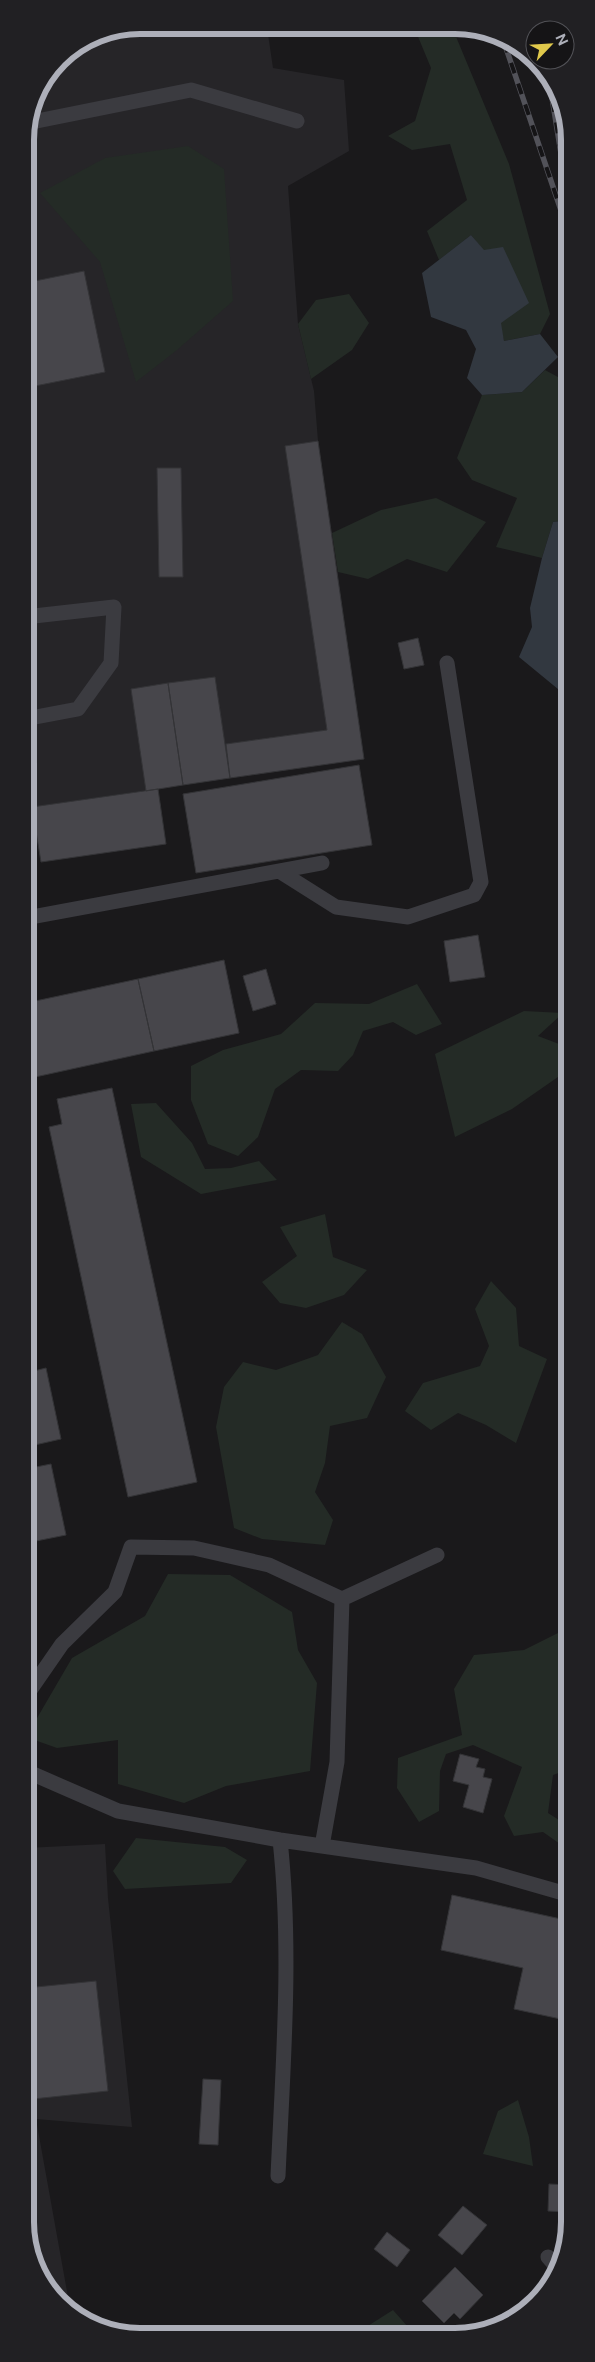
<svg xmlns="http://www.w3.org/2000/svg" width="595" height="2362" viewBox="0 0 595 2362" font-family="'Public Sans',sans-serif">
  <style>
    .built { fill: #262528 }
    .green { fill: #242b26 }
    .water { fill: #323840 }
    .building { fill: #47464b; stroke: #343437 }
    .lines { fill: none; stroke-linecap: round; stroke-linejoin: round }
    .service { stroke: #3b3b40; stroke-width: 15 }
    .rail-casing { stroke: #525259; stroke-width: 5.5 }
    .rail { stroke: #151416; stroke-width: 4; stroke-dasharray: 11; stroke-linecap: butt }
    .rim { fill: none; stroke: #adafb9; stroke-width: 6 }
  </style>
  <rect width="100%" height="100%" fill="#1a191b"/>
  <path class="built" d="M139 25 273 26 268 34 273 68 344 80 349 151 288 186 298 324 314 391 318 441 364 759 25 808V132L34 95 59 58 96 34Z
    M105 1844 108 1898 132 2127 36 2119 70 2308 54 2298 26 2238V1848Z"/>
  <path class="green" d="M414 27H452L509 164 550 314 540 334 504 341 484 251 471 235 439 260 427 231 467 200 450 144 412 150 388 136 415 121 431 68Z
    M188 146 224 169 233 301 177 350 136 382 100 262 40 193 105 158Z
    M349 294 369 323 352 350 311 379 298 324 316 300Z
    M545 370 569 383V520L553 522 542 558 496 547 517 498 472 480 457 458 482 395 522 392Z
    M436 498 486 522 447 572 407 559 368 579 338 572 332 533 381 510Z
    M417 984 442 1024 416 1035 393 1022 363 1031 353 1055 338 1071 301 1070 275 1089 258 1137 238 1156 208 1144 191 1100V1066L223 1050 281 1034 315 1003 369 1004Z
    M524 1011 563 1013 538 1036 567 1047 558 1077 512 1109 455 1137 435 1054Z
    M156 1103 192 1143 205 1169 231 1168 259 1161 277 1180 201 1194 141 1157 131 1104Z
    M325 1214 333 1257 367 1270 344 1295 306 1308 280 1303 262 1282 297 1256 280 1227Z
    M491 1281 516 1308 519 1346 547 1359 516 1443 486 1425 458 1413 431 1430 405 1411 423 1383 480 1366 489 1346 475 1309Z
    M342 1322 362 1334 386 1377 367 1418 330 1426 325 1463 315 1492 333 1520 325 1545 262 1539 234 1528 216 1427 224 1387 243 1362 276 1370 318 1355Z
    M168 1574 230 1575 292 1612 298 1650 317 1683 310 1771 226 1786 184 1803 118 1784V1740L57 1748 26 1737 72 1658 145 1616Z
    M570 1627V1699L560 1692 559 1720 570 1744V1769L553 1775 548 1813 570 1827V1851L543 1832 514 1836 504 1816 522 1767 473 1745 446 1754 440 1771 439 1811 419 1822 397 1788 398 1758 462 1735 454 1689 474 1655 524 1650Z
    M136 1838 225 1847 247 1860 231 1883 125 1889 113 1871Z
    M518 2100 529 2137 533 2166 483 2154 498 2111Z
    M393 2310 416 2336H352Z"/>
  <path class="water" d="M471 235 484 250 503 247 529 303 501 323 504 341 540 334 558 357 522 392 482 395 467 378 476 349 466 330 431 317 422 273Z
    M569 520V743L562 731 564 694 519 657 532 627 530 608 542 558 553 522Z"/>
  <path class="building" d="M84 271 105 372 25 388V283Z
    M318 441 364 759 230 778 226 744 327 730 285 446Z
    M157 468H181L183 577H159Z
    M418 638 424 665 404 669 398 643Z
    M215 677 230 778 183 785 168 683Z
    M168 683 183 785 146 791 131 689Z
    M26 759 32 807 25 808V759Z
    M359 765 372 845 196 873 183 794Z
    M158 789 166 844 41 862 32 807Z
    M478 935 485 977 450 982 444 941Z
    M224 960 239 1033 154 1051 138 979Z
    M266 969 276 1004 253 1011 243 976Z
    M138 979 154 1051 26 1079V1003Z
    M112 1088 197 1482 128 1497 49 1127 62 1124 57 1099Z
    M46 1368 61 1439 26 1447V1373Z
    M51 1464 66 1535 26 1543V1469Z
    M460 1754 479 1759 476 1767 485 1769 483 1777 492 1779 483 1813 463 1807 469 1785 453 1781Z
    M452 1895 570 1921V2021L514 2009 523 1968 441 1950Z
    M96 1981 108 2091 33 2099 28 2061H26V1988Z
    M203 2079 221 2080 218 2145 199 2144Z
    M549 2184 570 2185V2212L548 2211Z
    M463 2206 487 2225 462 2255 438 2235Z
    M387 2232 410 2250 397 2267 374 2249Z
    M455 2267 483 2295 460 2319 454 2313 444 2323 422 2301Z"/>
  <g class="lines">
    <path class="service" d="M27 123 191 90 297 121
      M25 617 114 607 111 663 78 709 25 719
      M279 871 336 907 408 917 474 895 481 882 447 663
      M26 918 322 863
      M342 1599 437 1555
      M26 1696 62 1644 115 1592 131 1547 194 1548 269 1565 342 1599
      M26 1771 118 1811 280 1840 476 1868 570 1895
      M322 1846 337 1762 342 1599
      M278 2176C283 2064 292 1951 280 1840
      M548 2257 555 2265"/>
    <g class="rail-casing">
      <path id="rail" d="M504 42 569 234
        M549 79 569 203"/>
    </g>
    <use href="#rail" class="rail"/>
  </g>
  <path d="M0 0H595V2362H0ZM140 34H455A106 106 0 0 1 561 140V2222A106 106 0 0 1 455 2328H140A106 106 0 0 1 34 2222V140A106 106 0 0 1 140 34Z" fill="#212023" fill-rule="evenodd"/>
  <path class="rim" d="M140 34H455A106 106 0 0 1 561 140V2222A106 106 0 0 1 455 2328H140A106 106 0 0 1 34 2222V140A106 106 0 0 1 140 34Z"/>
  <g transform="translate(550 45) rotate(65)"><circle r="24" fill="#151416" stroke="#525257"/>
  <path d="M0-4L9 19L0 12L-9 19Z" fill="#e0c94c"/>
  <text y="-8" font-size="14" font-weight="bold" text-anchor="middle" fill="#adafb9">N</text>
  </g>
</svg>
